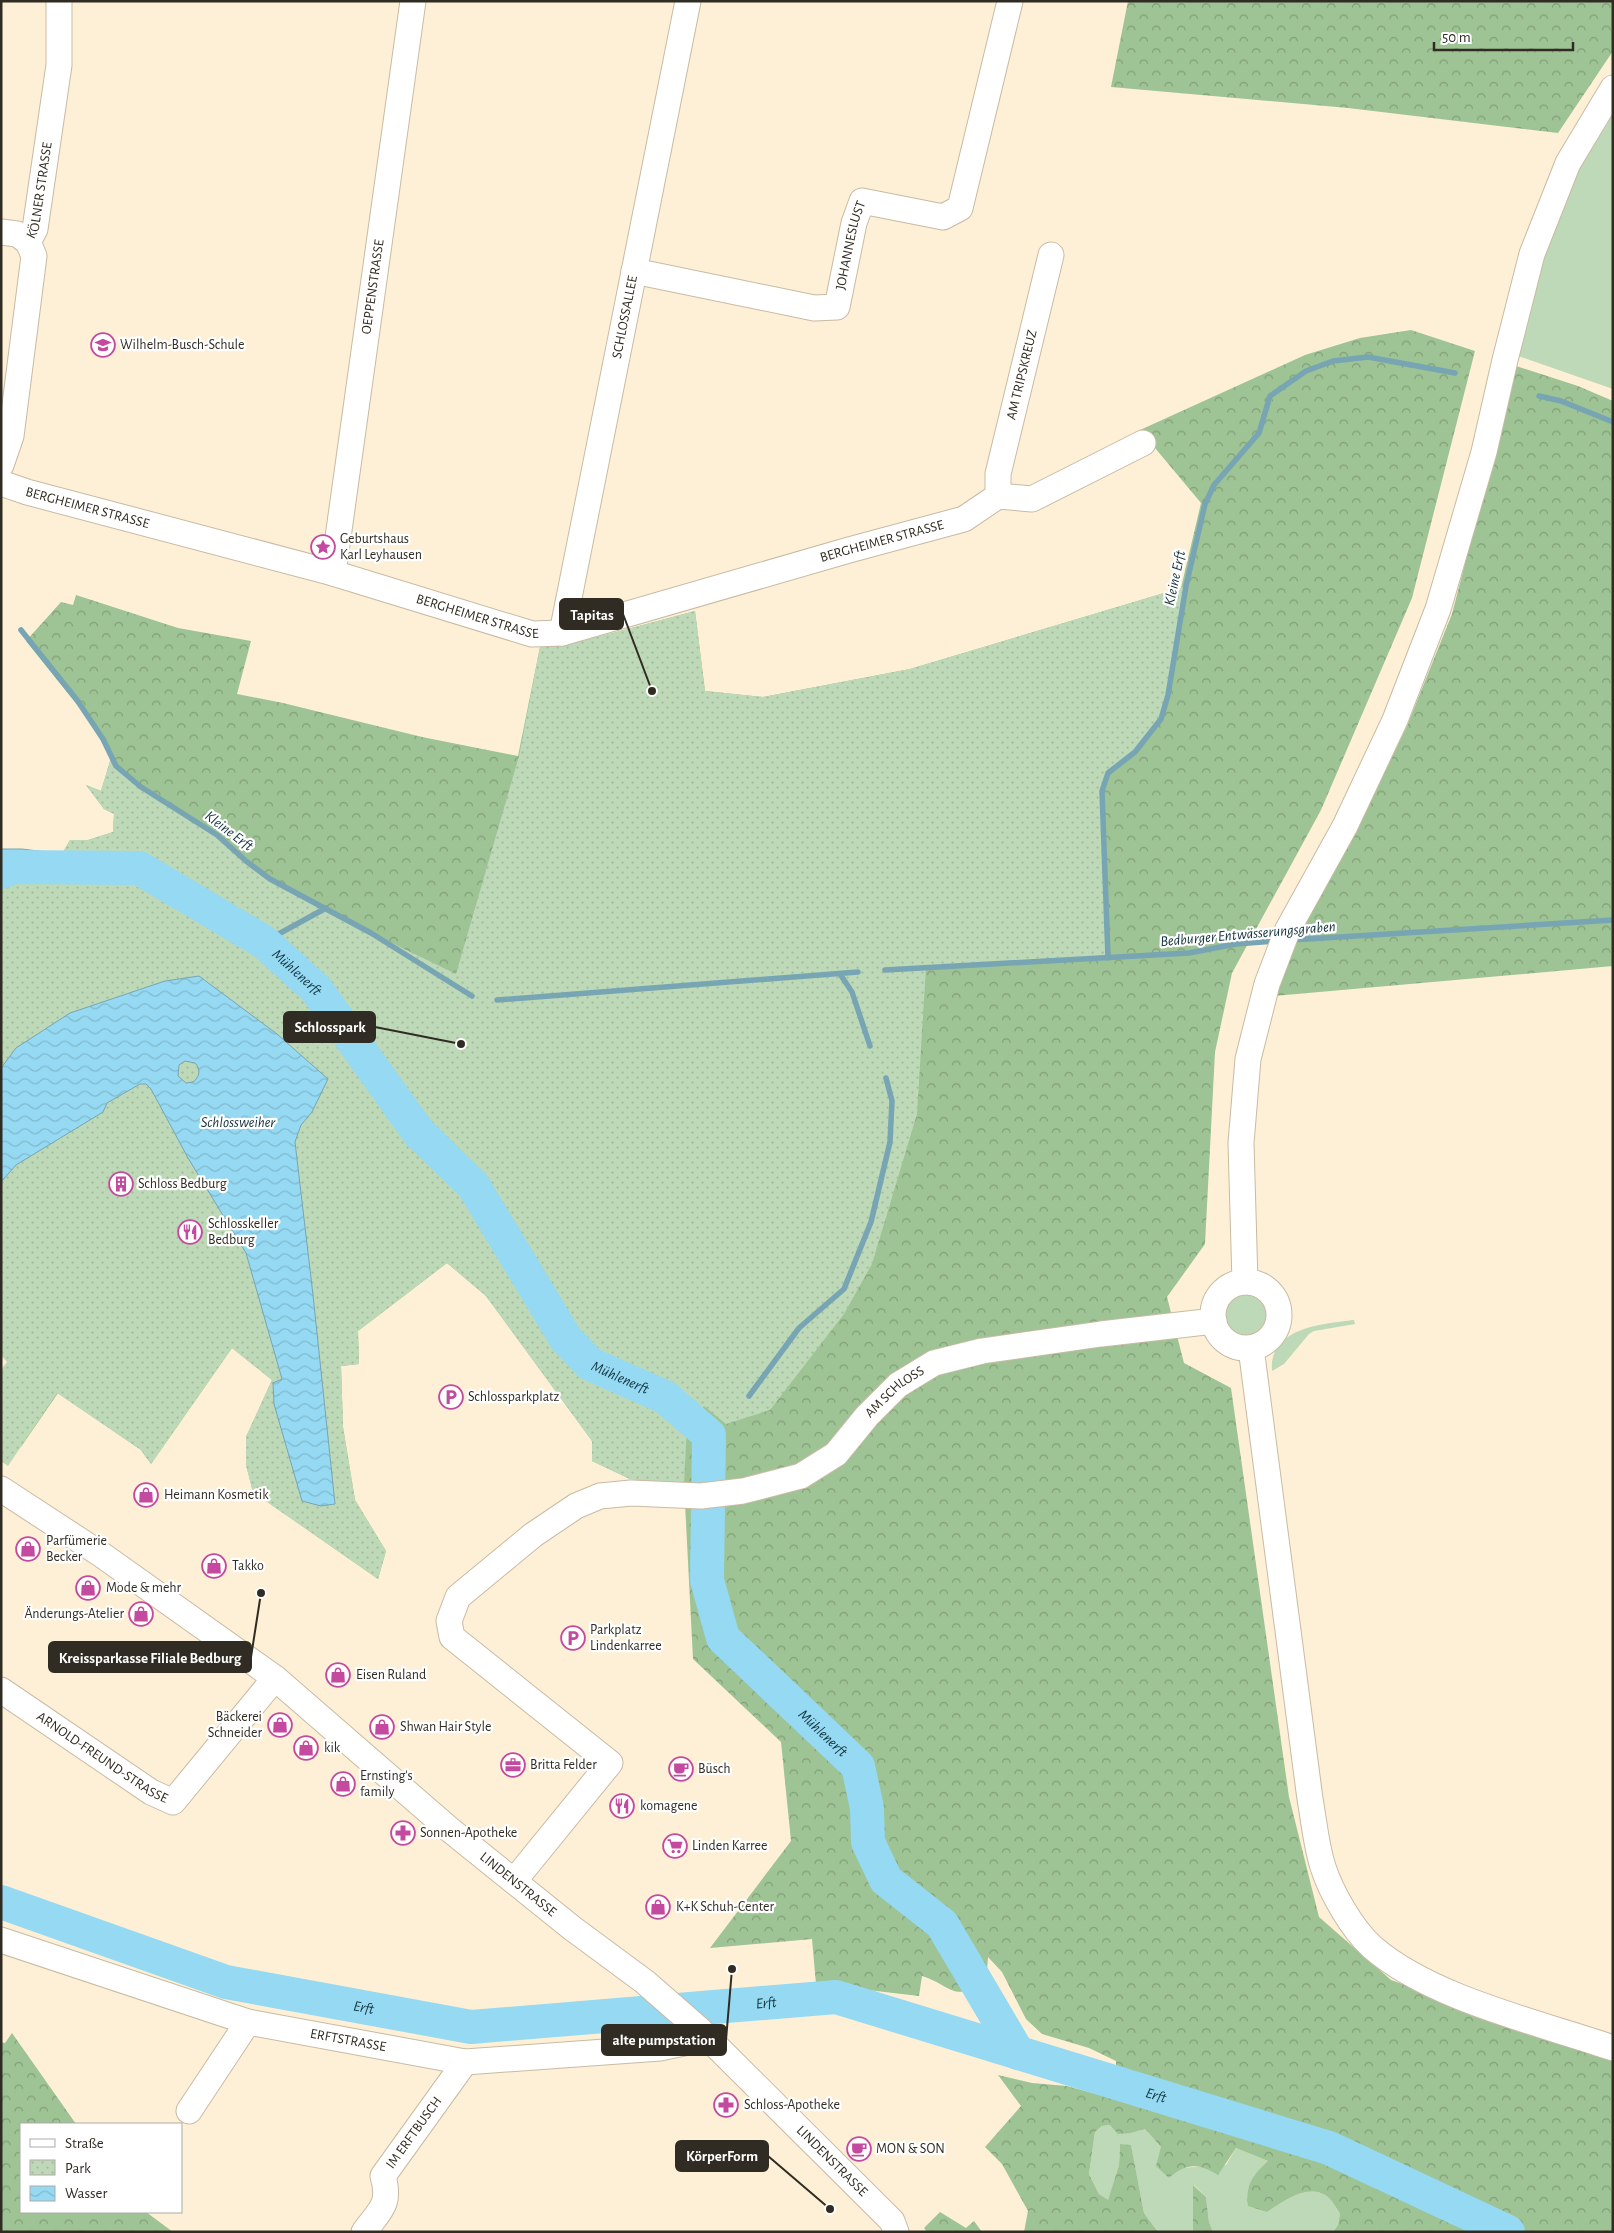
<svg xmlns="http://www.w3.org/2000/svg" width="1614" height="2233" viewBox="0 0 1614 2233" font-family="'Alegreya Sans',sans-serif">
  <style>
    .grass { fill: #bed9b7 }
    .forest { fill: url(#forest-crowns) }
    .park { fill: url(#park-dots) }
    .water { fill: url(#water-waves); stroke: #77a5b4; fill-rule: evenodd }
    .lines { fill: none; stroke-linecap: round; stroke-linejoin: round }
    .stream { stroke: #77a5b4; stroke-width: 5.5 }
    .river { stroke: #95d9f2; stroke-width: 34 }
    .minor-casing { stroke: #c8bba3; stroke-width: 27 }
    .minor { stroke: #fff; stroke-width: 25 }
    .labels { text-anchor: middle; dominant-baseline: central; stroke-width: 4.5; stroke-linejoin: round; paint-order: stroke }
    .street-label { font-size: 14px; fill: #312c23; stroke: #fff }
    .poi-label { font-size: 14px; fill: #312c23; stroke: #fff; text-anchor: start }
    .water-label { font-size: 15px; font-style: italic; fill: #11313c; stroke: #fff }
    .leader { fill: none; stroke: #312c23; stroke-width: 2 }
    .callout-dot { fill: #312c23; stroke: #fff; stroke-width: 2 }
    .callout { fill: #312c23; stroke: #312c23; stroke-width: 2 }
    .callout-label { font-size: 15px; text-anchor: middle; font-weight: bold; fill: #fff }
  </style>
  <defs>
    <pattern id="forest-crowns" width="20" height="18" patternUnits="userSpaceOnUse" patternTransform="scale(1.25)"><rect width="20" height="18" fill="#9ec394"/><path d="M2 6a3 3 0 1 1 6 0M12 15a3 3 0 1 1 6 0" fill="none" stroke="#819f78"/></pattern>
    <pattern id="park-dots" width="8" height="8" patternUnits="userSpaceOnUse" patternTransform="scale(1.25)"><rect width="8" height="8" fill="#bed9b7"/><path d="M2 2h.1M6 6h.1" fill="none" stroke="#a4ba9d" stroke-width="1.8" stroke-linecap="round"/></pattern>
    <pattern id="water-waves" width="16" height="10" patternUnits="userSpaceOnUse" patternTransform="scale(1.25)"><rect width="16" height="10" fill="#95d9f2"/><path d="M0 5q4-4 8 0t8 0" fill="none" stroke="#81bacf"/></pattern>
  </defs>
  <rect width="100%" height="100%" fill="#fdf0d7"/>
  <path class="grass" d="M1613 114V389L1518 356 1542 261 1578 170Z
    M1223 1316a23 23 0 1 1 46 0a23 23 0 1 1-46 0Z
    M1354 1320 1355 1324 1314 1331 1309 1334 1284 1364 1272 1371C1269 1327 1323 1324 1354 1320Z
    M1110 2125 1131 2133 1145 2129 1161 2147 1169 2178 1180 2168 1226 2165 1236 2148 1268 2161 1267 2212C1283 2202 1306 2184 1325 2195 1331 2198 1336 2209 1340 2214L1338 2225 1333 2232H1213L1209 2222 1206 2197 1194 2185 1193 2232H1158L1144 2213 1131 2146 1120 2144 1119 2165 1108 2201 1099 2194 1089 2174 1095 2132 1102 2126Z"/>
  <path class="forest" d="M1128 1H1613V51L1558 133 1348 108 1111 87Z
    M1411 330 1475 351 1412 598 1321 810 1232 973 1215 1052 1205 1244 1167 1297 1184 1363 1231 1388 1289 1797 1319 1917 1391 1980 1613 2059V2232H1333L1338 2225 1340 2214C1336 2208 1331 2198 1325 2195 1306 2184 1283 2202 1267 2212L1248 2206C1245 2185 1253 2175 1268 2161L1236 2148 1218 2175C1199 2163 1186 2163 1169 2178L1156 2166 1161 2147 1145 2129 1131 2133 1118 2134 1110 2125 1102 2126 1095 2132 1089 2174 1099 2194 1108 2200 1119 2165 1120 2144 1131 2145 1144 2213 1158 2232H1024L1028 2211 1002 2164 985 2147 1021 2106 998 2075 1032 2083 1067 2086 1100 2095 1124 2093 1116 2074V2061L1089 2048 1042 2034 1026 2019 1002 1972 988 1957 986 1983C951 2002 953 1986 922 1976L919 1996 816 1984 812 1939 710 1948 791 1841 781 1742 693 1659 684 1484 630 1479 592 1461V1441L486 1296 447 1263 358 1331 359 1364 341 1366 343 1427 355 1500 386 1551 378 1579 253 1492 246 1465V1437L272 1380 232 1348 151 1464 141 1450 58 1393 21 1447 1 1370 313 1295 1 879 3 876 60 865 62 854 70 840H88L113 832 114 814 104 809 86 785 101 791 111 758 90 721 26 641 61 602 73 605 76 595 178 628 251 641 237 694 283 703 422 737 518 756 540 647 579 642 695 611 705 691 763 697 910 669 1181 588 1201 503 1140 430 1305 355 1360 338Z
    M1516 366 1578 386 1613 401V966L1274 996 1295 936 1356 831 1407 726 1452 614Z
    M12 2033 76 2124H21V2212H146L173 2232H1V2042L5 2043Z
    M1193 2185 1206 2197 1209 2222 1213 2232H1193Z
    M940 2212 966 2228 974 2221 982 2232H927L924 2228Z"/>
  <path class="park" d="M1184 587 1168 695 1161 719 1135 752 1108 773 1102 791 1108 958 926 968 917 1114 872 1264 844 1314 770 1410 726 1424 704 1406 687 1426 684 1484 630 1479 592 1461V1441L486 1296 447 1263 358 1331 359 1364 341 1366 343 1427 355 1500 386 1551 378 1579 253 1492 246 1465V1437L272 1380 232 1348 151 1464 141 1450 57 1393 8 1466 1 1461V1370L7 1362 1 1355V879L13 871 39 869 60 865 62 854 70 840H88L113 832 114 814 104 809 86 785 101 791 111 758 116 766 141 787 217 835 246 861 270 879 371 933 456 974 519 756 540 647 579 642 695 611 705 691 763 697 910 669Z"/>
  <path class="water" d="M1 849H22L62 854 60 865 39 869 13 871 1 879Z
    M199 976 277 1034 328 1079 312 1112 301 1125 295 1142 313 1295 335 1504 321 1506 302 1501 274 1404 273 1383 282 1379 246 1253 188 1158 151 1089 146 1084H140L107 1103 103 1112 16 1165 1 1182V1068L16 1048 70 1013 165 981ZM185 1061 195 1063C201 1069 200 1077 193 1082L186 1083 178 1076 179 1065Z"/>
  <g class="lines">
    <path class="stream" d="M1539 396 1561 401 1613 422
      M21 630 77 700 103 739 116 766 141 787 217 835 246 861 270 879 371 933 472 996
      M1291 940 1613 920
      M264 942 326 908
      M1108 958 1102 791 1108 773 1135 752 1161 719 1168 695 1186 586 1205 504 1214 485 1259 433 1270 396 1306 371 1333 361 1368 357 1455 373
      M885 970 1189 953 1236 944 1276 941
      M840 974 852 992 870 1046
      M497 1000 858 972
      M749 1396 799 1328 844 1289 871 1222 890 1142 892 1101 886 1078"/>
    <g class="river">
      <path id="s1" d="M1 872 15 867 139 868 264 942 316 989 419 1133 473 1185 566 1339 590 1364 665 1397 709 1435 707 1580 723 1638 858 1766 867 1808 868 1842 886 1880 942 1924 1018 2053"/>
      <path id="s2" d="M1 1902 226 1982 471 2027 836 1997 1329 2148 1508 2232"/>
    </g>
    <g class="minor-casing">
      <g id="minor">
        <path d="M1 232 17 234 28 242"/>
        <path id="s3" d="M634 271 814 308 837 307 854 223 862 201 943 217 960 208 1010 1"/>
        <path id="s4" d="M1 465 11 436 34 256 28 242 35 229 59 65V1"/>
        <path id="s5" d="M1 483 27 492 333 573 532 634 562 633 849 550 964 519 998 496 1032 499 1143 443"/>
        <path id="s6" d="M998 496V474L1051 255"/>
        <path id="s7" d="M333 573 413 1"/>
        <path id="s8" d="M562 633 688 1"/>
        <path d="M1245 1282 1241 1143 1248 1059 1267 984 1288 929 1345 826 1395 720 1438 609 1484 452 1505 360 1532 254 1568 163 1613 88"/>
        <circle cx="1246" cy="1315" r="33"/>
        <path d="M1251 1348 1310 1799C1314 1821 1316 1845 1323 1867 1331 1892 1352 1929 1372 1947 1430 1998 1540 2023 1613 2048"/>
        <path id="s9" d="M1 1489 102 1555 275 1678 449 1829 572 1928 645 1982 701 2031 892 2221 896 2232"/>
        <path id="s10" d="M1 1690 151 1792 173 1802 275 1678"/>
        <path id="s11" d="M514 1881 610 1763 452 1637 449 1621 458 1597 533 1535 576 1506 600 1496 631 1493 701 1496 743 1491 801 1476 836 1454 867 1416 898 1385 934 1363 982 1351 1101 1334 1214 1321"/>
        <path id="s12" d="M1 1940 248 2022 465 2062 660 2048 708 2038"/>
        <path d="M189 2111 248 2022"/>
        <path id="s13" d="M364 2232C380 2210 391 2205 383 2176L465 2062"/>
      </g>
    </g>
    <use href="#minor" class="minor"/>
  </g>
  <defs>
    <g id="school-ring" transform="scale(1.25)"><circle r="9.5" fill="#fff" stroke="#c34a9e" stroke-width="1.5"/><path d="M0-5L7-2L0 1L-7-2ZM-4 1L0 2.5L4 1V4Q0 6-4 4Z" fill="#c34a9e"/></g>
    <g id="sight-ring" transform="scale(1.25)"><circle r="9.5" fill="#fff" stroke="#c34a9e" stroke-width="1.5"/><path d="M0-6L1.8-2.2L6-1.7L2.9 1.2L3.7 5.4L0 3.3L-3.7 5.4L-2.9 1.2L-6-1.7L-1.8-2.2Z" fill="#c34a9e"/></g>
    <g id="building-ring" transform="scale(1.25)"><circle r="9.5" fill="#fff" stroke="#c34a9e" stroke-width="1.5"/><path d="M-4-6H4V6H1V3H-1V6H-4ZM-2.5-4.3h1.7v1.8h-1.7ZM.8-4.3h1.7v1.8H.8ZM-2.5-1h1.7V.8h-1.7ZM.8-1h1.7V.8H.8Z" fill="#c34a9e"/></g>
    <g id="restaurant-ring" transform="scale(1.25)"><circle r="9.5" fill="#fff" stroke="#c34a9e" stroke-width="1.5"/><path d="M-5-6h1v4h1v-4h1v4h1v-4h1v5L-1.5 .5V6h-2V.5L-5-1ZM5-6V6H3V1.5H1.5Q1.5-4 5-6Z" fill="#c34a9e"/></g>
    <g id="parking-ring" transform="scale(1.25)"><circle r="9.5" fill="#fff" stroke="#c34a9e" stroke-width="1.5"/><path d="M-3.5-5.5H1a3.5 3.5 0 0 1 0 7H-1V5.5H-3.5ZM-1-3.4V-.6H.8a1.4 1.4 0 0 0 0-2.8Z" fill="#c34a9e"/></g>
    <g id="shop-ring" transform="scale(1.25)"><circle r="9.5" fill="#fff" stroke="#c34a9e" stroke-width="1.5"/><path d="M-5-2.5h2.3a2.7 3.5 0 0 1 5.4 0H5L5.5 6h-11ZM-1.5-2.5h3a1.5 2.3 0 0 0-3 0Z" fill="#c34a9e"/></g>
    <g id="office-ring" transform="scale(1.25)"><circle r="9.5" fill="#fff" stroke="#c34a9e" stroke-width="1.5"/><path d="M-6-3h4V-5.5h4V-3h4V5H-6ZM-1-4.5V-3h2v-1.5ZM-6 0V1H6V0Z" fill="#c34a9e"/></g>
    <g id="cafe-ring" transform="scale(1.25)"><circle r="9.5" fill="#fff" stroke="#c34a9e" stroke-width="1.5"/><path d="M-5.5-4.5H6V0H3Q3 3.5 0 3.5H-2.5Q-5.5 3.5-5.5 0ZM3-3.2v2h1.7v-2ZM-6 4.5H4V6H-6Z" fill="#c34a9e"/></g>
    <g id="pharmacy-ring" transform="scale(1.25)"><circle r="9.5" fill="#fff" stroke="#c34a9e" stroke-width="1.5"/><path d="M-2-6h4v4h4v4h-4v4h-4v-4h-4v-4h4Z" fill="#c34a9e"/></g>
    <g id="supermarket-ring" transform="scale(1.25)"><circle r="9.5" fill="#fff" stroke="#c34a9e" stroke-width="1.5"/><path d="M-6-5.5h2.5l.6 2H6L4.5 2H-2.5L-4.4-4H-6ZM-1.5 3.2a1.3 1.3 0 1 0 .1 0ZM3 3.2a1.3 1.3 0 1 0 .1 0Z" fill="#c34a9e"/></g>
  </defs>
  <g fill-rule="evenodd">
    <use href="#school-ring" x="103" y="345"/>
    <use href="#sight-ring" x="323" y="547"/>
    <use href="#building-ring" x="121" y="1184"/>
    <use href="#restaurant-ring" x="190" y="1232"/>
    <use href="#parking-ring" x="451" y="1397"/>
    <use href="#shop-ring" x="146" y="1495"/>
    <use href="#shop-ring" x="28" y="1549"/>
    <use href="#shop-ring" x="214" y="1566"/>
    <use href="#shop-ring" x="88" y="1588"/>
    <use href="#shop-ring" x="141" y="1614"/>
    <use href="#parking-ring" x="573" y="1638"/>
    <use href="#shop-ring" x="338" y="1675"/>
    <use href="#shop-ring" x="280" y="1725"/>
    <use href="#shop-ring" x="382" y="1727"/>
    <use href="#shop-ring" x="306" y="1748"/>
    <use href="#office-ring" x="513" y="1765"/>
    <use href="#cafe-ring" x="681" y="1769"/>
    <use href="#shop-ring" x="343" y="1784"/>
    <use href="#restaurant-ring" x="622" y="1806"/>
    <use href="#pharmacy-ring" x="403" y="1833"/>
    <use href="#supermarket-ring" x="675" y="1846"/>
    <use href="#shop-ring" x="658" y="1907"/>
    <use href="#pharmacy-ring" x="726" y="2105"/>
    <use href="#cafe-ring" x="859" y="2149"/>
  </g>
  <g class="labels">
    <g class="street-label">
      <text stroke="none"><textPath href="#s4" startOffset="281">KÖLNER STRASSE</textPath></text>
      <text stroke="none"><textPath href="#s3" startOffset="270">JOHANNESLUST</textPath></text>
      <text stroke="none"><textPath href="#s7" startOffset="289">OEPPENSTRASSE</textPath></text>
      <text stroke="none"><textPath href="#s8" startOffset="322">SCHLOSSALLEE</textPath></text>
      <text stroke="none"><textPath href="#s6" startOffset="124">AM TRIPSKREUZ</textPath></text>
      <text stroke="none"><textPath href="#s5" startOffset="90">BERGHEIMER STRASSE</textPath></text>
      <text stroke="none"><textPath href="#s5" startOffset="915">BERGHEIMER STRASSE</textPath></text>
      <text stroke="none"><textPath href="#s5" startOffset="495">BERGHEIMER STRASSE</textPath></text>
      <text stroke="none"><textPath href="#s11" startOffset="902">AM SCHLOSS</textPath></text>
      <text stroke="none"><textPath href="#s10" startOffset="122">ARNOLD-FREUND-STRASSE</textPath></text>
      <text stroke="none"><textPath href="#s9" startOffset="652">LINDENSTRASSE</textPath></text>
      <text stroke="none"><textPath href="#s12" startOffset="362">ERFTSTRASSE</textPath></text>
      <text stroke="none"><textPath href="#s13" startOffset="116">IM ERFTBUSCH</textPath></text>
      <text stroke="none"><textPath href="#s9" startOffset="1071">LINDENSTRASSE</textPath></text>
    </g>
    <g class="poi-label">
      <text x="120" y="345">Wilhelm-Busch-Schule</text>
      <text x="340" y="539">Geburtshaus<tspan x="340" dy="16">Karl Leyhausen</tspan></text>
      <text x="138" y="1184">Schloss Bedburg</text>
      <text x="208" y="1224">Schlosskeller<tspan x="208" dy="16">Bedburg</tspan></text>
      <text x="468" y="1397">Schlossparkplatz</text>
      <text x="164" y="1495">Heimann Kosmetik</text>
      <text x="46" y="1541">Parfümerie<tspan x="46" dy="16">Becker</tspan></text>
      <text x="232" y="1566">Takko</text>
      <text x="106" y="1588">Mode &amp; mehr</text>
      <text x="124" y="1614" text-anchor="end">Änderungs-Atelier</text>
      <text x="590" y="1630">Parkplatz<tspan x="590" dy="16">Lindenkarree</tspan></text>
      <text x="356" y="1675">Eisen Ruland</text>
      <text x="262" y="1717" text-anchor="end">Bäckerei<tspan x="262" dy="16">Schneider</tspan></text>
      <text x="400" y="1727">Shwan Hair Style</text>
      <text x="324" y="1748">kik</text>
      <text x="530" y="1765">Britta Felder</text>
      <text x="698" y="1769">Büsch</text>
      <text x="360" y="1776">Ernsting's<tspan x="360" dy="16">family</tspan></text>
      <text x="640" y="1806">komagene</text>
      <text x="420" y="1833">Sonnen-Apotheke</text>
      <text x="692" y="1846">Linden Karree</text>
      <text x="676" y="1907">K+K Schuh-Center</text>
      <text x="744" y="2105">Schloss-Apotheke</text>
      <text x="876" y="2149">MON &amp; SON</text>
    </g>
    <g class="water-label">
      <text transform="translate(1175 578) rotate(-78)">Kleine Erft</text>
      <text transform="translate(229 831) rotate(37)">Kleine Erft</text>
      <text transform="translate(1248 934) rotate(-5)">Bedburger Entwässerungsgraben</text>
      <text stroke="none"><textPath href="#s1" startOffset="329">Mühlenerft</textPath></text>
      <text x="238" y="1122">Schlossweiher</text>
      <text stroke="none"><textPath href="#s1" startOffset="854">Mühlenerft</textPath></text>
      <text stroke="none"><textPath href="#s1" startOffset="1304">Mühlenerft</textPath></text>
      <text stroke="none"><textPath href="#s2" startOffset="784">Erft</textPath></text>
      <text stroke="none"><textPath href="#s2" startOffset="379">Erft</textPath></text>
      <text stroke="none"><textPath href="#s2" startOffset="1189">Erft</textPath></text>
    </g>
  </g>
  <path class="leader" d="M652 691L623 614M461 1044L375 1027M261 1593L251 1657M732 1969L726 2040M830 2209L768 2156"/>
  <g class="callout-dot">
    <circle cx="652" cy="691" r="5"/>
    <circle cx="461" cy="1044" r="5"/>
    <circle cx="261" cy="1593" r="5"/>
    <circle cx="732" cy="1969" r="5"/>
    <circle cx="830" cy="2209" r="5"/>
  </g>
  <g class="callout">
    <rect x="560" y="599" width="63" height="30" rx="5"/>
    <rect x="284" y="1012" width="91" height="30" rx="5"/>
    <rect x="49" y="1642" width="202" height="30" rx="5"/>
    <rect x="602" y="2025" width="124" height="30" rx="5"/>
    <rect x="676" y="2141" width="92" height="30" rx="5"/>
  </g>
  <g class="callout-label">
    <text x="592" y="620">Tapitas</text>
    <text x="330" y="1032">Schlosspark</text>
    <text x="150" y="1663">Kreissparkasse Filiale Bedburg</text>
    <text x="664" y="2045">alte pumpstation</text>
    <text x="722" y="2161">KörperForm</text>
  </g>
  <rect width="1614" height="2233" fill="none" stroke="#312c23" stroke-width="5"/>
  <rect x="20" y="2123" width="162" height="90" fill="#ffffff" stroke="#adaba7"/>
  <rect x="30" y="2139" width="25" height="8" fill="#ffffff" stroke="#adaba7"/>
  <text x="65" y="2148" font-size="15" fill="#312c23">Straße</text>
  <rect x="30" y="2160" width="25" height="15" fill="url(#park-dots)" stroke="#adaba7"/>
  <text x="65" y="2173" font-size="15" fill="#312c23">Park</text>
  <rect x="30" y="2186" width="25" height="15" fill="url(#water-waves)" stroke="#adaba7"/>
  <text x="65" y="2198" font-size="15" fill="#312c23">Wasser</text>
  <path d="M1434 42v8h139v-8" fill="none" stroke="#312c23" stroke-width="2.5"/>
  <text x="1442" y="42" font-size="15" fill="#312c23" stroke="#ffffff" stroke-width="4" paint-order="stroke">50 m</text>
</svg>
